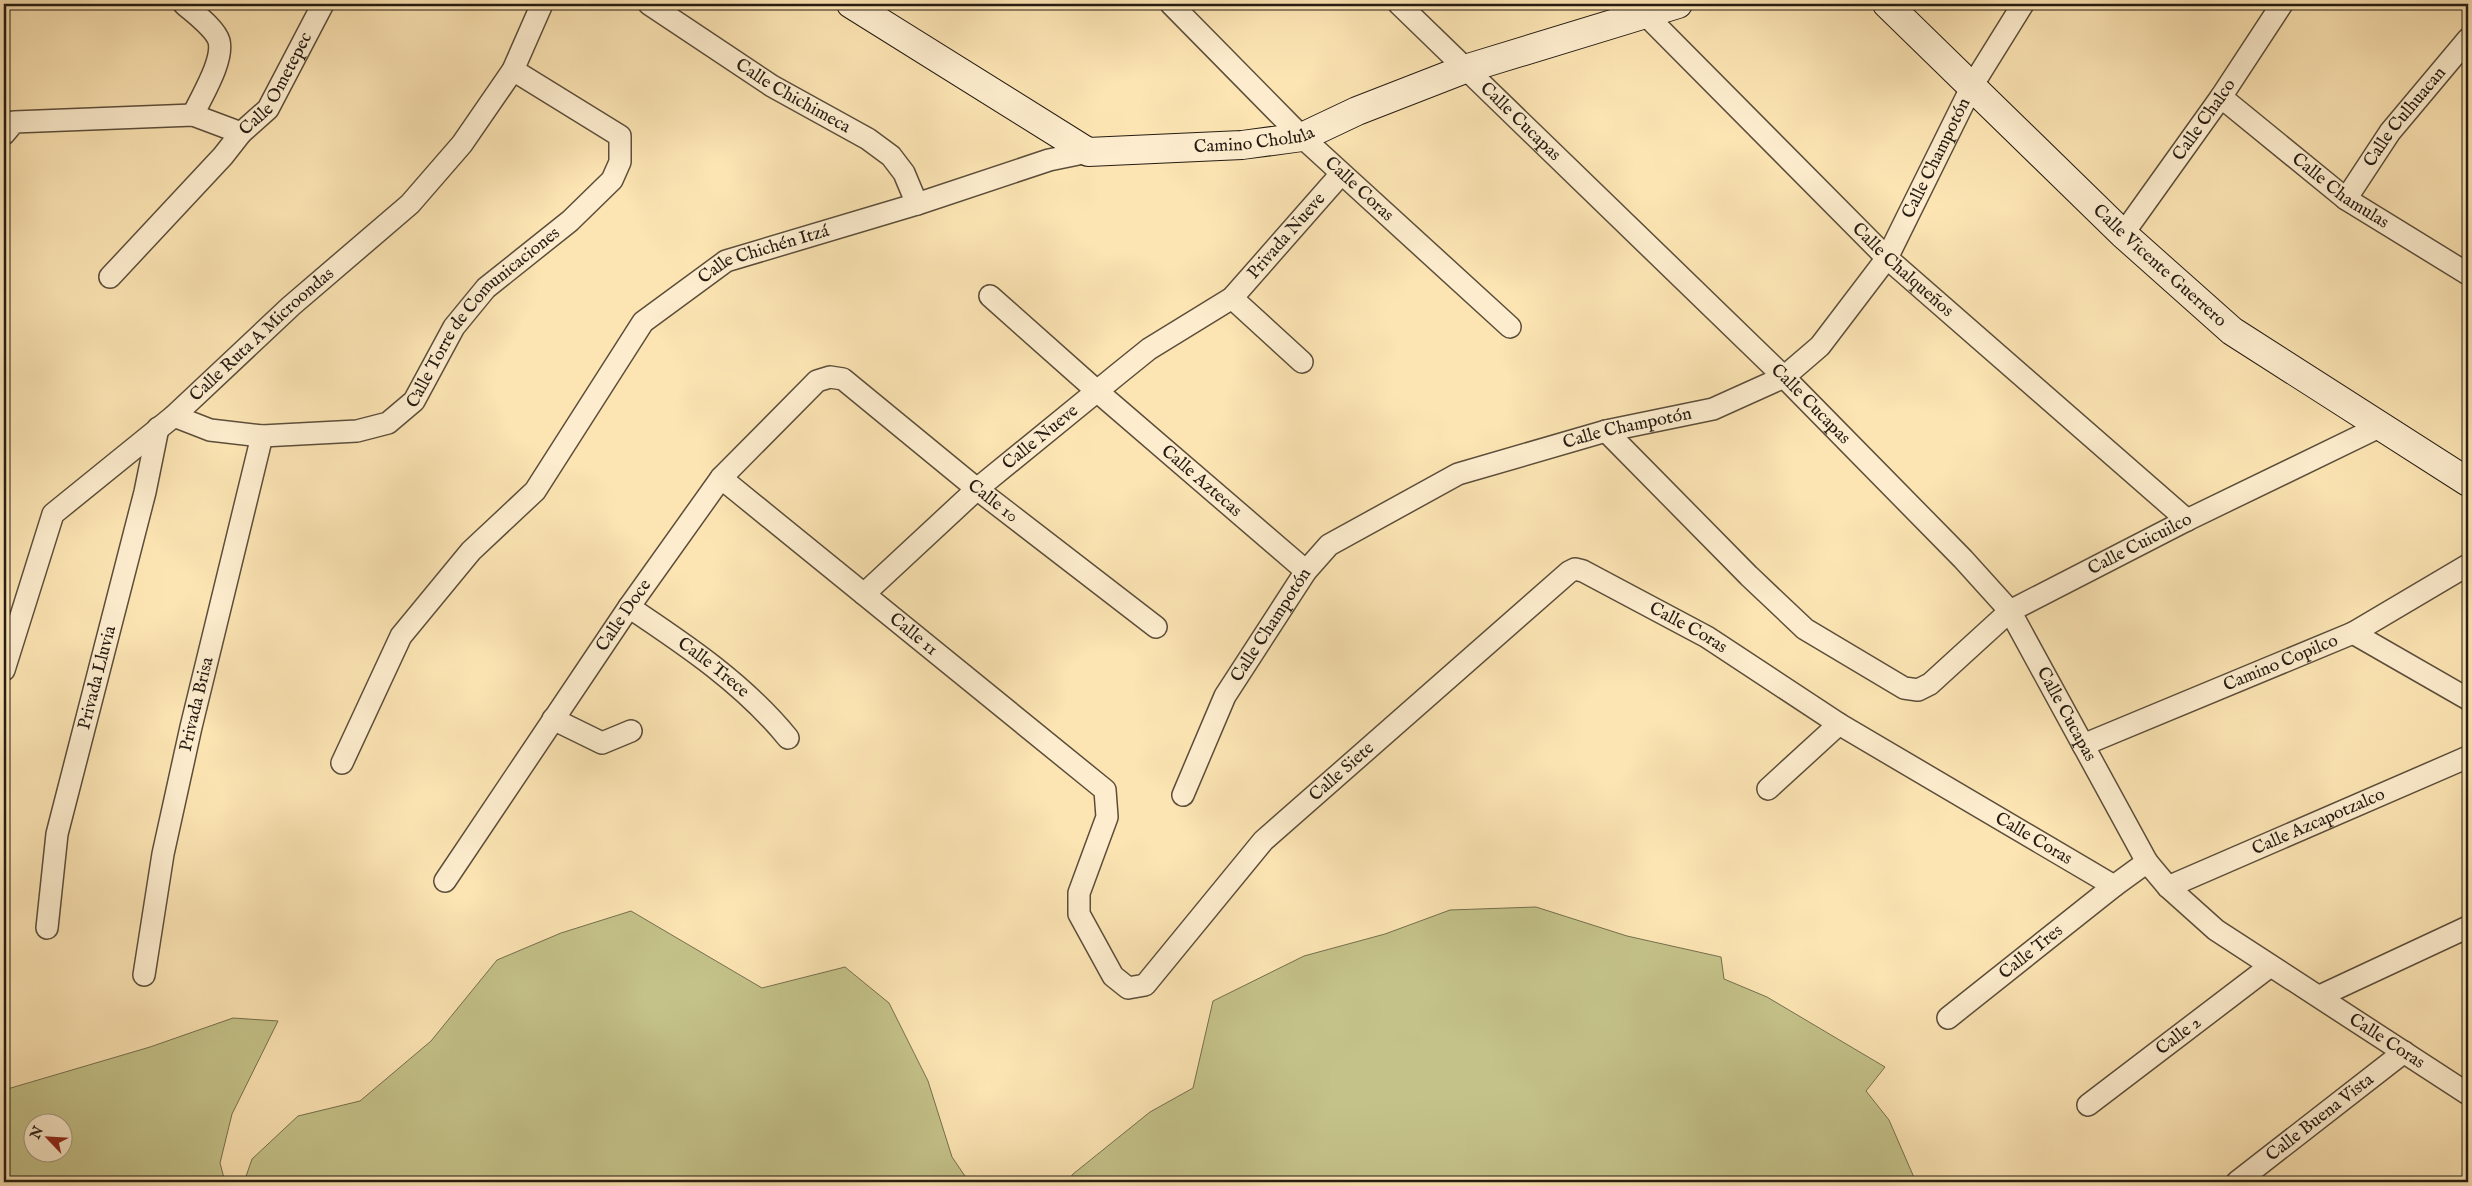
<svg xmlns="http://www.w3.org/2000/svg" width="2472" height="1186" viewBox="0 0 2472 1186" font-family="'IM FELL English',serif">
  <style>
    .green { fill: #c4c289; stroke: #756f4e; fill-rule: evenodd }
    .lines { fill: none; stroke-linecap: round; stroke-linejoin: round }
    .street-casing { stroke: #5c4e3b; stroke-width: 24 }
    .secondary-casing { stroke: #261c13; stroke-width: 30 }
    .street { stroke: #fdedce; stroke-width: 21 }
    .secondary { stroke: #fdedce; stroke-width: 28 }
    .labels { text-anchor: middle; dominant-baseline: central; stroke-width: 4.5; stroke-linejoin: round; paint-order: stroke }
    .street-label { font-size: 18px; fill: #261c13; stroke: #fdedce }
  </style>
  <rect width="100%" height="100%" fill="#fce4b3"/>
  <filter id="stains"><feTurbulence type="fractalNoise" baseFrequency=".004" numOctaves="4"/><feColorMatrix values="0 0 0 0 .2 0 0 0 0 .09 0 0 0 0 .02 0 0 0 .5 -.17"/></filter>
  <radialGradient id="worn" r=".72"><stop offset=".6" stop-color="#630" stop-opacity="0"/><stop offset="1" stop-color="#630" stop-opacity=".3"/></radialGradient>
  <path class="green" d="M1536 907 1627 936 1721 957 1724 979 1767 997 1885 1067 1866 1091 1889 1120 1916 1182H1067L1073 1174 1150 1112 1193 1088 1213 1001 1304 956 1385 934 1450 910Z
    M631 911 762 988 845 967 889 1003 928 1081 952 1157 969 1182H244L252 1159 298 1116 360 1101 431 1041 497 960 561 933Z
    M233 1018 278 1021 232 1114 220 1163 225 1182H4V1090L150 1047ZM32 1124H62V1154H32Z"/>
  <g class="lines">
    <g class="street-casing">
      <g id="street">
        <path d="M184 4C194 13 215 28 219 41 224 61 201 97 193 115"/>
        <path id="s1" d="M649 4 772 86 868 139 891 156 904 173 917 204"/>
        <path id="s2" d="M1171 4 1302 137 1510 327"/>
        <path id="s3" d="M1399 4 1784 377 1963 559 2010 611 2147 862"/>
        <path id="s4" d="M1636 5 1887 258 2187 520"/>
        <path id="s5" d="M2221 97 2346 199 2468 274"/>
        <path d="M4 134 14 122 193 115 241 133"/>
        <path id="s6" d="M2346 199 2390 132 2468 39"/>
        <path id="s7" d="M2123 234 2221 97 2282 4"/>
        <path id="s8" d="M110 277 223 156 241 133 268 109 323 4"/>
        <path id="s9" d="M990 296 1098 392 1306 571"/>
        <path d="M1232 298 1302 362"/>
        <path id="s10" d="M174 416 210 430 262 436 357 431 388 423 414 401 454 327 486 288 570 221 612 180 620 162V136L513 70"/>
        <path id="s11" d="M1606 431 1749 576 1805 629 1904 688 1918 690 1930 684 2010 611 2187 520 2379 427"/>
        <path id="s12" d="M721 478 1105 790 1107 817 1079 893V914L1113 976 1128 988 1145 985 1263 841 1569 572 1575 569 1583 571 1707 637 1839 724 2114 886 2147 862 2168 887 2216 930 2468 1094"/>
        <path id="s13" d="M864 594 977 489 1118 374 1149 349 1232 298 1341 174"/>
        <path id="s14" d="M629 607C686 645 744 684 788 738"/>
        <path d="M2353 633 2468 699"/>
        <path id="s15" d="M4 670 53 514 174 416 291 306 410 204 462 144 513 70 542 4"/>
        <path d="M553 719 602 743 631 731"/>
        <path id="s16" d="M2083 745 2353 633 2468 565"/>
        <path id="s17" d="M342 763 401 636 471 551 535 491 643 322 726 261 917 204 1049 160 1088 152"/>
        <path d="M1768 789 1839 724"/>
        <path id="s18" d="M1183 795 1225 696 1306 571 1329 545 1458 474 1606 431 1713 409 1784 377 1820 346 1887 258 1972 86 2023 4"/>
        <path id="s19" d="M445 881 629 607 721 478 817 381 830 377 843 379 977 489 1156 627"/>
        <path id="s20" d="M2168 887 2468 757"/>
        <path id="s21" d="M47 928 57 834 145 492 158 428"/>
        <path id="s22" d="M144 975 163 854 191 727 262 436"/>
        <path d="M2320 996 2468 927"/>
        <path id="s23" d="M1948 1018 2114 886"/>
        <path id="s24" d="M2088 1105 2269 967"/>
        <path id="s25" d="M2237 1182 2404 1052"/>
      </g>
    </g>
    <g class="secondary-casing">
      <g id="secondary">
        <path id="s26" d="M851 4 1088 152 1242 145 1302 137 1357 111 1465 69 1678 4"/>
        <path id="s27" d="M1887 4 2123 234 2232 331 2468 482"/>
      </g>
    </g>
    <use href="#street" class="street"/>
    <use href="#secondary" class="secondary"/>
  </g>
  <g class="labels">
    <g class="street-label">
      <text stroke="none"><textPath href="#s8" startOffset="256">Calle Ometepec</textPath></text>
      <text stroke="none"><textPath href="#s1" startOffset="171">Calle Chichimeca</textPath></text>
      <text stroke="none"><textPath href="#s6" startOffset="101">Calle Culhuacan</textPath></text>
      <text stroke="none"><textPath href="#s7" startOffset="140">Calle Chalco</textPath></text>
      <text stroke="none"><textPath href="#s3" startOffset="169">Calle Cucapas</textPath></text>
      <text stroke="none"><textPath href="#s26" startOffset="446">Camino Cholula</textPath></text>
      <text stroke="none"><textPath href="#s18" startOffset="1049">Calle Champotón</textPath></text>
      <text stroke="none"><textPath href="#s2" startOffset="264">Calle Coras</textPath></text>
      <text stroke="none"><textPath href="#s5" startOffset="152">Calle Chamulas</textPath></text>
      <text stroke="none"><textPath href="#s13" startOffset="556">Privada Nueve</textPath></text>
      <text stroke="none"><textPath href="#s17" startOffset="679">Calle Chichén Itzá</textPath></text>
      <text stroke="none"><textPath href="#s27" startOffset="378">Calle Vicente Guerrero</textPath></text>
      <text stroke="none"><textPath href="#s4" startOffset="376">Calle Chalqueños</textPath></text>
      <text stroke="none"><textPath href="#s10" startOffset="362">Calle Torre de Comunicaciones</textPath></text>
      <text stroke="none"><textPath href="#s15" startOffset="439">Calle Ruta A Microondas</textPath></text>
      <text stroke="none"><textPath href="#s3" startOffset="574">Calle Cucapas</textPath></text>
      <text stroke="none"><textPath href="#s18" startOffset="614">Calle Champotón</textPath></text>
      <text stroke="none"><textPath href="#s13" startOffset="236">Calle Nueve</textPath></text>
      <text stroke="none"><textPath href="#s9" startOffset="281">Calle Aztecas</textPath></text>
      <text stroke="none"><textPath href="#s19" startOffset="845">Calle 10</textPath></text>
      <text stroke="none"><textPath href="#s11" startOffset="678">Calle Cuicuilco</textPath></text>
      <text stroke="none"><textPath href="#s19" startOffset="320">Calle Doce</textPath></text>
      <text stroke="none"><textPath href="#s18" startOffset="192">Calle Champotón</textPath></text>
      <text stroke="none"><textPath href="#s12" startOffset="1459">Calle Coras</textPath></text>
      <text stroke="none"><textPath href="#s12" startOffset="248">Calle 11</textPath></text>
      <text stroke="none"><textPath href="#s16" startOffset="214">Camino Copilco</textPath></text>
      <text stroke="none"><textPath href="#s14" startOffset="104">Calle Trece</textPath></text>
      <text stroke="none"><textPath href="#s21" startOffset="256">Privada Lluvia</textPath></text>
      <text stroke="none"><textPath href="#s22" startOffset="276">Privada Brisa</textPath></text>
      <text stroke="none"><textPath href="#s3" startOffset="979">Calle Cucapas</textPath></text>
      <text stroke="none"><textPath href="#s12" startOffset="1022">Calle Siete</textPath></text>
      <text stroke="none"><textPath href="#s20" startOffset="164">Calle Azcapotzalco</textPath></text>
      <text stroke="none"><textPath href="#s12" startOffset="1864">Calle Coras</textPath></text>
      <text stroke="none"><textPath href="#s23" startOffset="106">Calle Tres</textPath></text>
      <text stroke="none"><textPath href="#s24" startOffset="114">Calle 2</textPath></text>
      <text stroke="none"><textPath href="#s12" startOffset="2299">Calle Coras</textPath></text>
      <text stroke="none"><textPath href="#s25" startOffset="105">Calle Buena Vista</textPath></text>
    </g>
  </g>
  <rect width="2472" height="1186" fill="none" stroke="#fce4b3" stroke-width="20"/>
  <rect x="5" y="5" width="2462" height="1176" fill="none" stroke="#261c13" stroke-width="2.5"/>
  <rect x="10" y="10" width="2452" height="1166" fill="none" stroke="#261c13"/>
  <g transform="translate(48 1138) rotate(295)"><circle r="24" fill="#fdedce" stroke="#a79983"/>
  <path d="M0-4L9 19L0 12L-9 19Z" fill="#8f2418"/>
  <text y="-8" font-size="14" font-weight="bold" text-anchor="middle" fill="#261c13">N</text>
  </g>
  <rect width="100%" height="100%" filter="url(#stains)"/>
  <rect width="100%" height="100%" fill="url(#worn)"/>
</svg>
